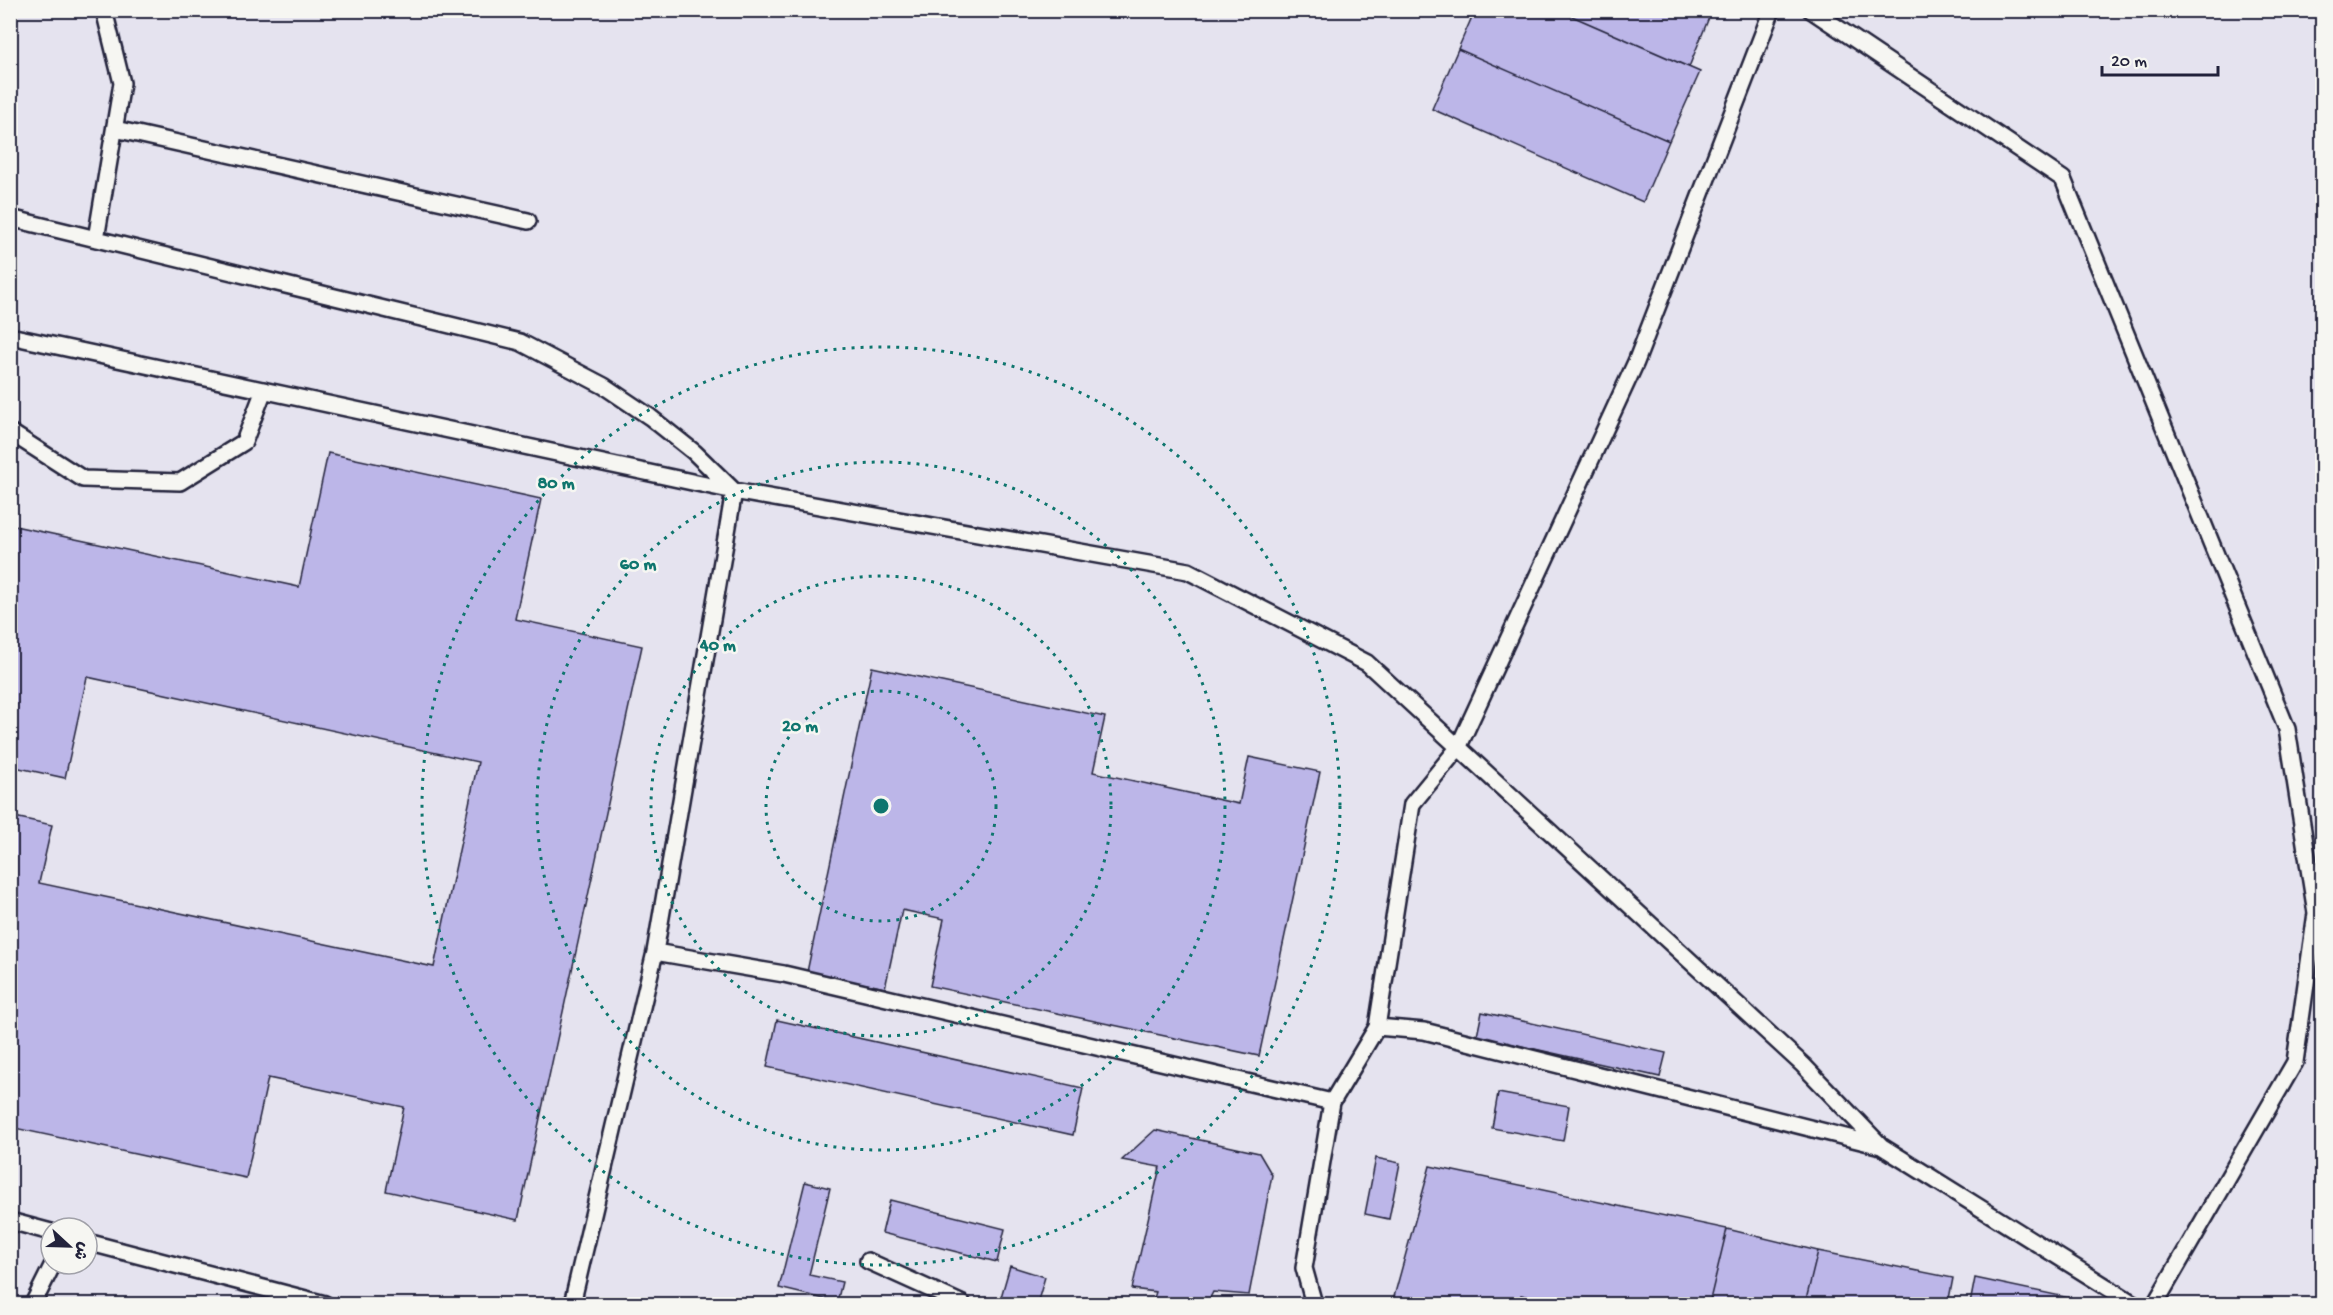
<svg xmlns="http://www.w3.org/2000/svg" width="2333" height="1315" viewBox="0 0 2333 1315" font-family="'Gochi Hand','Playpen Sans Arabic',sans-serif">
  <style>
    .building { fill: #bcb6e8; stroke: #22223b; stroke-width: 1.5 }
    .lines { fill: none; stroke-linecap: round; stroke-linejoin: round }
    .lane-casing { stroke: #22223b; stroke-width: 20 }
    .lane { stroke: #f6f6f2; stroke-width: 15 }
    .ring { fill: none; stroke: #0f766e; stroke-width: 3; stroke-dasharray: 3 6 }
    .centre { fill: #0f766e; stroke: #f6f6f2; stroke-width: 3 }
    .ring-label { font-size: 18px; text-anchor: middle; font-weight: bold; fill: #0f766e; stroke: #f6f6f2; stroke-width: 5; stroke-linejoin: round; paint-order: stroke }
  </style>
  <rect width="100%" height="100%" fill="#e5e3ef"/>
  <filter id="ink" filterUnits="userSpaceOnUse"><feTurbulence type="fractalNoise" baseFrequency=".0167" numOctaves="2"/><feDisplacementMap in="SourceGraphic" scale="12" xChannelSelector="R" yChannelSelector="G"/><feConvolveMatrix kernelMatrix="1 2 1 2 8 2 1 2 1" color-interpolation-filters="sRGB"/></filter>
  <g filter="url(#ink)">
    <path class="building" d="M1475 10H1558L1700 72 1669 141 1458 49Z
      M1558 10H1712L1689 67Z
      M1458 49 1669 141 1643 202 1432 109Z
      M328 453 541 499 515 619 642 646 518 1220 386 1191 404 1107 268 1078 246 1178 10 1127V816L52 825 39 883 434 967 478 762 87 677 65 778 10 766V525L299 587Z
      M872 667 1105 717 1093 772 1239 804 1249 757 1320 772 1259 1056 930 986 944 919 902 910 885 988 807 972Z
      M1482 1012 1666 1053 1660 1077 1477 1036Z
      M777 1020 1083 1088 1073 1135 767 1067Z
      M1498 1093 1569 1106 1563 1141 1492 1128Z
      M1155 1130 1259 1153 1272 1175 1249 1295 1213 1292 1207 1304H1152L1156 1292 1132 1289 1160 1167 1122 1160Z
      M1376 1158 1400 1163 1389 1219 1365 1214Z
      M1430 1166 1727 1229 1709 1304H1560L1521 1295 1519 1304H1392Z
      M805 1182 830 1188 809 1275 842 1282 837 1302 779 1288Z
      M890 1200 1005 1229 997 1262 882 1233Z
      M1727 1229 1818 1251 1805 1304H1709Z
      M1818 1251 1953 1278 1948 1304H1805Z
      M1010 1266 1045 1277 1037 1304H999Z
      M1975 1278 2070 1298 2068 1304H1970Z
      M1521 1295 1560 1304H1519Z"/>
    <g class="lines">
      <g class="lane-casing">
        <path id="lane" d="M1811 10 2063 179 2287 729 2316 913 2295 1062 2155 1304
          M115 129 528 221
          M10 218 520 342 604 386 650 417 694 452 734 491 655 952 572 1304
          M96 239 122 83 104 10
          M10 336 734 491 1188 571 1367 663 1803 1065 1881 1146 2134 1304
          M10 432 83 479 180 482 244 442 264 390
          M655 952 784 974 1332 1102
          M1377 1027 1424 1031 1881 1146
          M10 1221 51 1232
          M87 1242 325 1304
          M868 1261 963 1304
          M33 1304 53 1264
          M1314 1304 1304 1268 1332 1102 1377 1027 1412 804 1458 748 1636 362 1772 10"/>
      </g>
      <use href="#lane" class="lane"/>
    </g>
  </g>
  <g class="ring">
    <circle cx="881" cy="806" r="115"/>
    <circle cx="881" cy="806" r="230"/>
    <circle cx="881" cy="806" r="344"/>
    <circle cx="881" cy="806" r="459"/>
  </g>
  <circle cx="881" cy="806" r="9" class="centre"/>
  <g class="ring-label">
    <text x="556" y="488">80 m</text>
    <text x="638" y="569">60 m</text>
    <text x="718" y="650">40 m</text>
    <text x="800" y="731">20 m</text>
  </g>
  <rect width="2333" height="1315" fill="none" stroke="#f6f6f2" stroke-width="36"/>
  <rect x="18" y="18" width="2297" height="1279" fill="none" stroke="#22223b" stroke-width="2" filter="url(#ink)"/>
  <g transform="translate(69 1246) rotate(112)"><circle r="28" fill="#f6f6f2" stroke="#a1a1a9" stroke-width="1.5"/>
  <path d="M0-4.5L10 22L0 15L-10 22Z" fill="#22223b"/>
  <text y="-9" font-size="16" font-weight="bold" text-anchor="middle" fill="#22223b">ش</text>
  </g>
  <path d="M2102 66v9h116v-9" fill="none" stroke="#22223b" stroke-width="3"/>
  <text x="2111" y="66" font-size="18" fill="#22223b" stroke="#f6f6f2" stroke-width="4.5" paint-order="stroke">20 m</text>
</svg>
